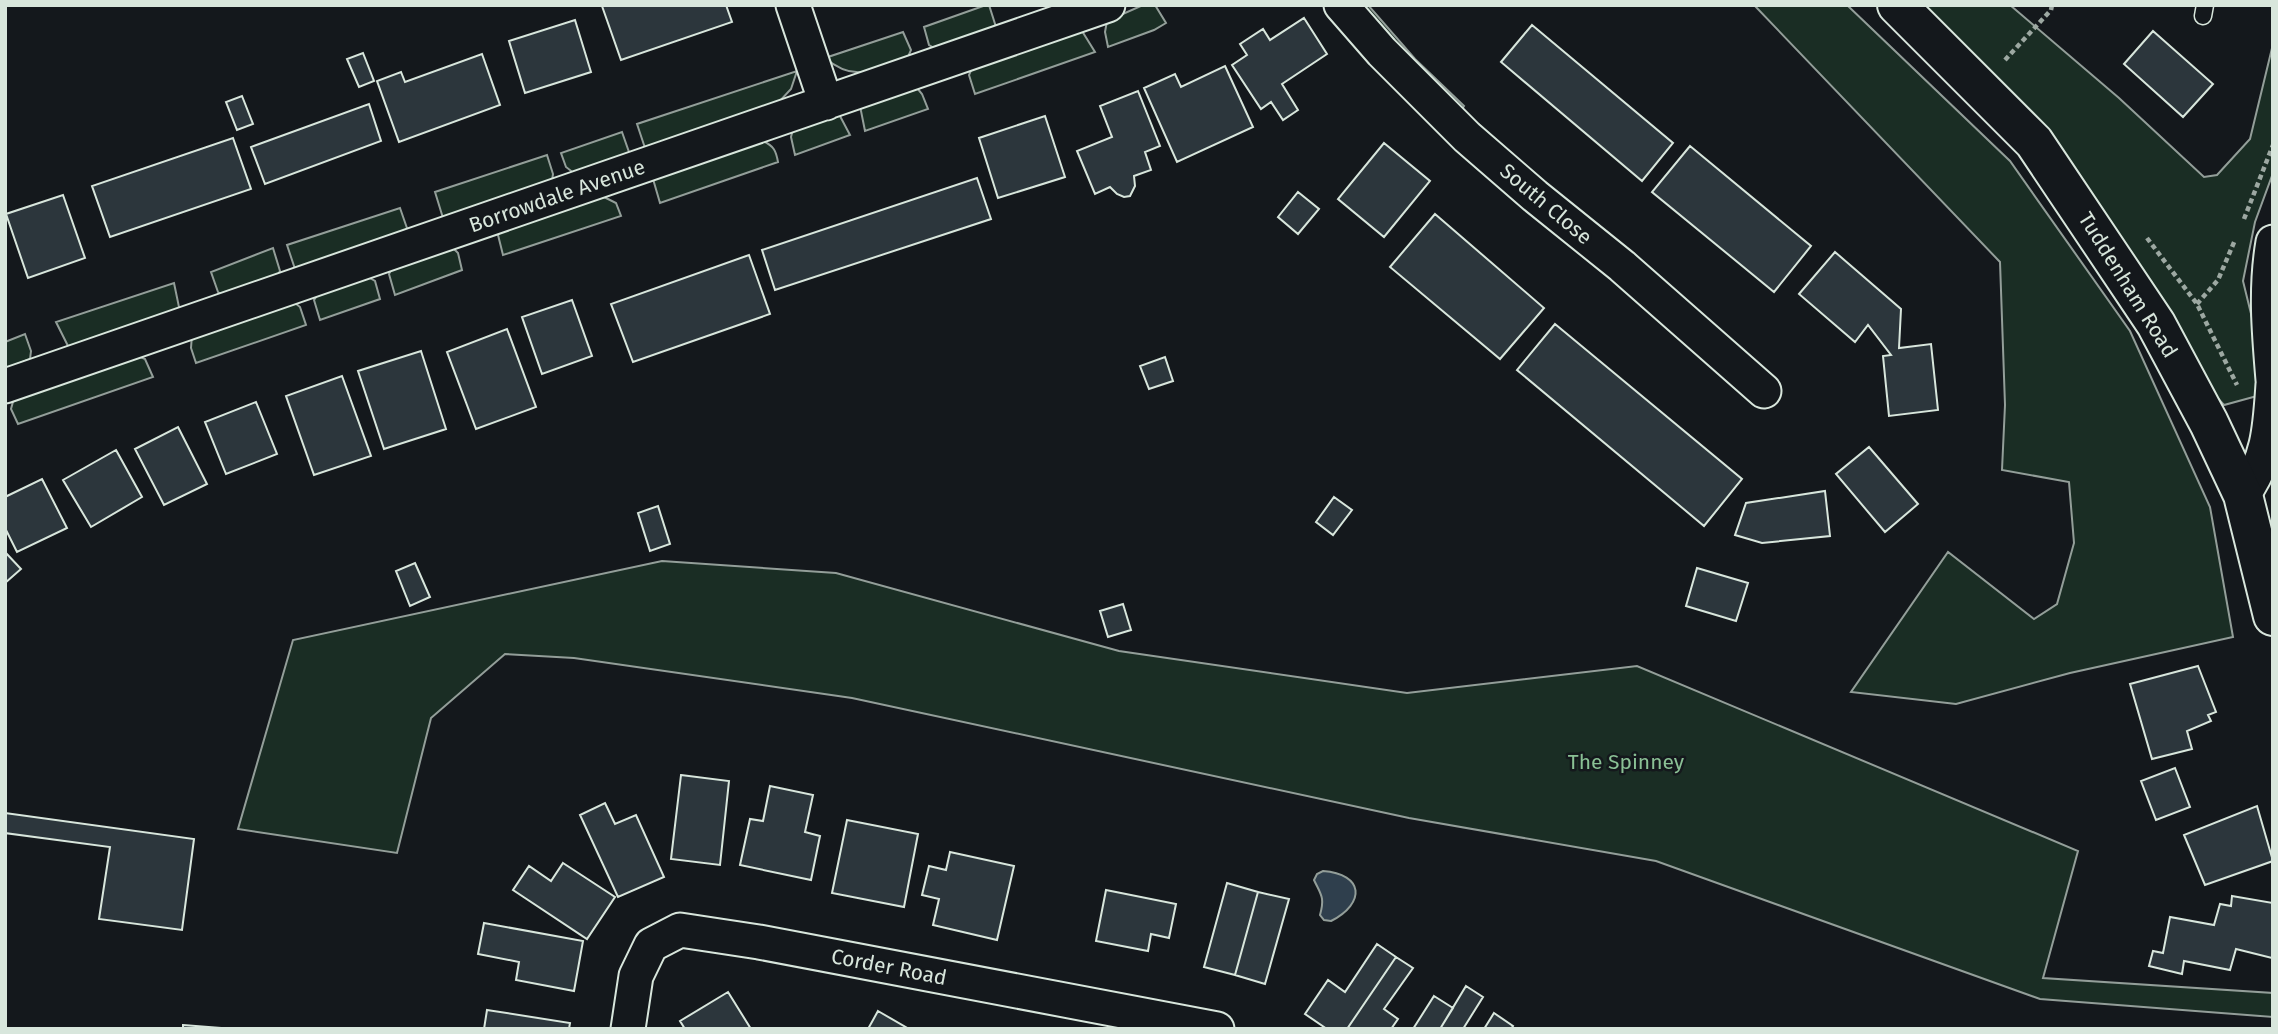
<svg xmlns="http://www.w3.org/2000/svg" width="2278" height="1034" viewBox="0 0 2278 1034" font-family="'Fira Sans',sans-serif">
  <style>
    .green { fill: #1a2d24; stroke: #939e99; stroke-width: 2 }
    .water { fill: #2f3f4d; stroke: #939e99; stroke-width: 2 }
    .building { fill: #2c363c; stroke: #d8e6dc; stroke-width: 2 }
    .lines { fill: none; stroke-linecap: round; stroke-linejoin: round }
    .lane-casing { stroke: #d8e6dc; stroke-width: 19 }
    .street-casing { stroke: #d8e6dc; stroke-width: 37 }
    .secondary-casing { stroke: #d8e6dc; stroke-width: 42 }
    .path { stroke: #9da8a2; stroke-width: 4.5; stroke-dasharray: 5 3.5; stroke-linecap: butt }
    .lane { stroke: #14181c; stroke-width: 16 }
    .street { stroke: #14181c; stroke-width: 33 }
    .secondary { stroke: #14181c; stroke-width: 38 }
    .labels { text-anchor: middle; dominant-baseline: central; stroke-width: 5; stroke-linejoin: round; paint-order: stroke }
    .street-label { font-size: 21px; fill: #d8e6dc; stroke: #14181c }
    .park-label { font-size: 21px; fill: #8ac095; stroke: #14181c }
  </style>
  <rect width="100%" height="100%" fill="#14181c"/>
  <path class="green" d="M986 5H989L996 27 936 49 929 45 924 27Z
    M1143 5H1155L1166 23 1154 30 1108 47 1105 32 1107 21Z
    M1356 5H1368L1415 59 1464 106 1460 113Z
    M1754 5H1847L2010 161 2130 331 2210 507 2233 637 2070 673 1956 704 1851 692 1948 552 2034 619 2057 604 2074 543 2069 482 2002 470 2005 405 2000 262Z
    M1903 5H2010L2119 98 2204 177 2217 175 2250 139 2273 44V173L2255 222 2243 281 2254 326 2257 396 2224 405 2213 393Z
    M1082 31 1095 52 975 94 969 75 972 68Z
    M903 32 911 50 908 57C874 69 856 84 825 58Z
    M797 71 791 89 778 103 646 151 637 124Z
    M917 88 922 94 928 109 865 131 860 106Z
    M831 112 840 116 850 135 795 155 791 137 793 129Z
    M622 132 630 155 575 174 566 167 561 153Z
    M763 141C774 146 776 151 778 162L660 203 653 179Z
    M547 155 553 174 552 181 443 218 435 192Z
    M604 197 616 203 621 216 503 255 498 235 502 229Z
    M400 208 408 231 295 269 287 245Z
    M452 247 458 253 462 270 395 295 389 274 393 266Z
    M273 248 280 271 278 275 223 296 218 292 211 272Z
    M368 277 375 281 380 299 320 320 314 300 319 293Z
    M174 283 179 307 177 311 70 350 56 322Z
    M295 303 300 307 306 325 196 363 191 348 192 335Z
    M25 334 31 351 30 359 5 369V342Z
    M136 355 145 359 153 377 18 424 11 409 14 398Z
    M662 561 836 573 1119 651 1407 693 1637 666 2078 851 2043 978 2273 993V1017L2040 999 1656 861 1409 818 852 698 574 658 505 654 431 718 397 853 238 829 293 640Z"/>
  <path class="water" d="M1323 871C1364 874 1366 903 1331 921L1324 920 1320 915C1325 897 1321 895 1314 880L1317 874Z"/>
  <path class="building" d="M726 5 732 22 621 60 602 6Z
    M1304 18 1327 54 1282 84 1298 110 1283 120 1271 102 1261 109 1232 65 1247 55 1240 44 1263 29 1270 40Z
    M575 20 591 72 525 93 509 41Z
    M1532 25 1673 143 1642 181 1501 62Z
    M2153 31 2213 84 2183 117 2124 64Z
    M363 53 374 81 359 87 347 59Z
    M482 54 500 105 399 142 377 81 401 72 405 82Z
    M1225 66 1253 127 1177 162 1144 88 1175 74 1181 87Z
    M1138 91 1160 146 1145 152 1151 170 1134 176 1135 186 1130 196 1124 197 1117 194 1110 187 1095 194 1077 151 1112 137 1100 106Z
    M242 96 253 124 237 130 226 102Z
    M369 104 381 141 265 184 251 147Z
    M1045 116 1065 177 998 198 979 138Z
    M233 138 251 189 110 237 92 186Z
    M1384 143 1430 181 1384 237 1338 199Z
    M1690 146 1811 246 1774 292 1652 192Z
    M977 178 991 219 775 290 762 250Z
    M1298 192 1319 209 1298 234 1278 217Z
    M63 195 85 258 28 278 6 214Z
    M1435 214 1544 308 1500 359 1390 267Z
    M1835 252 1901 309 1899 348 1931 344 1938 410 1889 416 1883 356 1891 355 1868 325 1855 342 1799 294Z
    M749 255 770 314 633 362 611 304Z
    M572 300 592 356 542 374 522 317Z
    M1555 324 1742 479 1704 526 1517 370Z
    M507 329 536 407 476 429 447 352Z
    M421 351 446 429 384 449 358 371Z
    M1165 357 1173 381 1149 389 1140 366Z
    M342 376 371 456 314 475 286 396Z
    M256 402 277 454 226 474 205 422Z
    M178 427 207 484 164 505 135 449Z
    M1869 447 1918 504 1885 532 1836 474Z
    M116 450 142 497 91 527 63 480Z
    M42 479 67 528 17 552 5 528V497Z
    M1825 491 1830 536 1762 543 1735 535 1746 503Z
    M1334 497 1352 510 1333 535 1316 522Z
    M658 506 670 544 650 551 638 513Z
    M5 552 21 569 5 583Z
    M415 563 430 597 410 606 396 571Z
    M1697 568 1748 583 1736 621 1686 606Z
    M1123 604 1131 630 1108 637 1100 611Z
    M2198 666 2216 712 2208 715 2211 721 2187 731 2192 749 2152 759 2130 684Z
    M2175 768 2190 807 2156 820 2141 781Z
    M681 775 729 781 720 865 671 859Z
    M770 786 813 795 805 832 820 836 811 880 740 865 750 819 763 821Z
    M605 803 615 824 636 815 664 877 618 897 580 815Z
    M2257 806 2273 861 2205 885 2184 835Z
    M5 813 194 839 182 930 99 919 110 847 5 833Z
    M847 820 918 834 904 907 832 893Z
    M950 852 1014 866 997 940 933 925 939 899 922 895 929 866 946 870Z
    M563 863 615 897 587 939 513 890 529 866 551 881Z
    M1227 883 1258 892 1235 975 1204 967Z
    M1106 890 1176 904 1169 938 1151 934 1148 951 1096 941Z
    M1258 892 1289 899 1265 984 1235 975Z
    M2232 896 2273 903 2272 958 2236 949 2230 970 2184 961 2182 974 2149 966 2153 951 2163 953 2170 917 2214 925 2220 904 2231 906Z
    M484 923 583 941 574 991 516 980 519 962 478 954Z
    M1377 944 1396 957 1347 1029H1327L1305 1014 1328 980 1345 992Z
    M1396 957 1413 968 1384 1009 1398 1019 1391 1029H1347Z
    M1466 986 1483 997 1463 1029H1440Z
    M728 992 751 1029H685L680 1021Z
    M1434 996 1453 1008 1440 1029H1413Z
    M487 1010 570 1023 569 1029H484Z
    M878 1011 909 1029H868Z
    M1494 1013 1513 1026 1511 1029H1484Z
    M183 1025 234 1029H183Z"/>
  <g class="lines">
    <g class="lane-casing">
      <path id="lane" d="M2203 16 2205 5"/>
    </g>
    <g class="street-casing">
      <path id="street" d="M793 5 826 103
        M1341 5 1382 52 1467 137 1535 196 1622 266 1764 391
        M2273 242C2265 288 2269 333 2273 380
        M5 386 1108 5
        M2243 495C2269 458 2270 428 2273 384
        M628 1029 636 976 651 945 680 930 759 942 1217 1029"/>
    </g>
    <g class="secondary-casing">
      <path id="secondary" d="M1897 5 2034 142 2156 324 2209 423 2243 495 2273 616"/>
    </g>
    <path class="path" d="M2005 60 2051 10 2052 5
      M2244 219 2273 145
      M2147 238 2197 304 2237 385
      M2197 304 2218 280 2235 240"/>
    <use href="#lane" class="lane"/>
    <use href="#street" class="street"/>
    <use href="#secondary" class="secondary"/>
  </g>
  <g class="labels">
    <g class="street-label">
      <text transform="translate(557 196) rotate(-19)">Borrowdale Avenue</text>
      <text transform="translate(1546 204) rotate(40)">South Close</text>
      <text transform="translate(2128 285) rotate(58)">Tuddenham Road</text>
      <text transform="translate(889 967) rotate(11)">Corder Road</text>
    </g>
    <g class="park-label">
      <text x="1626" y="762">The Spinney</text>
    </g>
  </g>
  <rect width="2278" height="1034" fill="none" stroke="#d8e6dc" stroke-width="14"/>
</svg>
